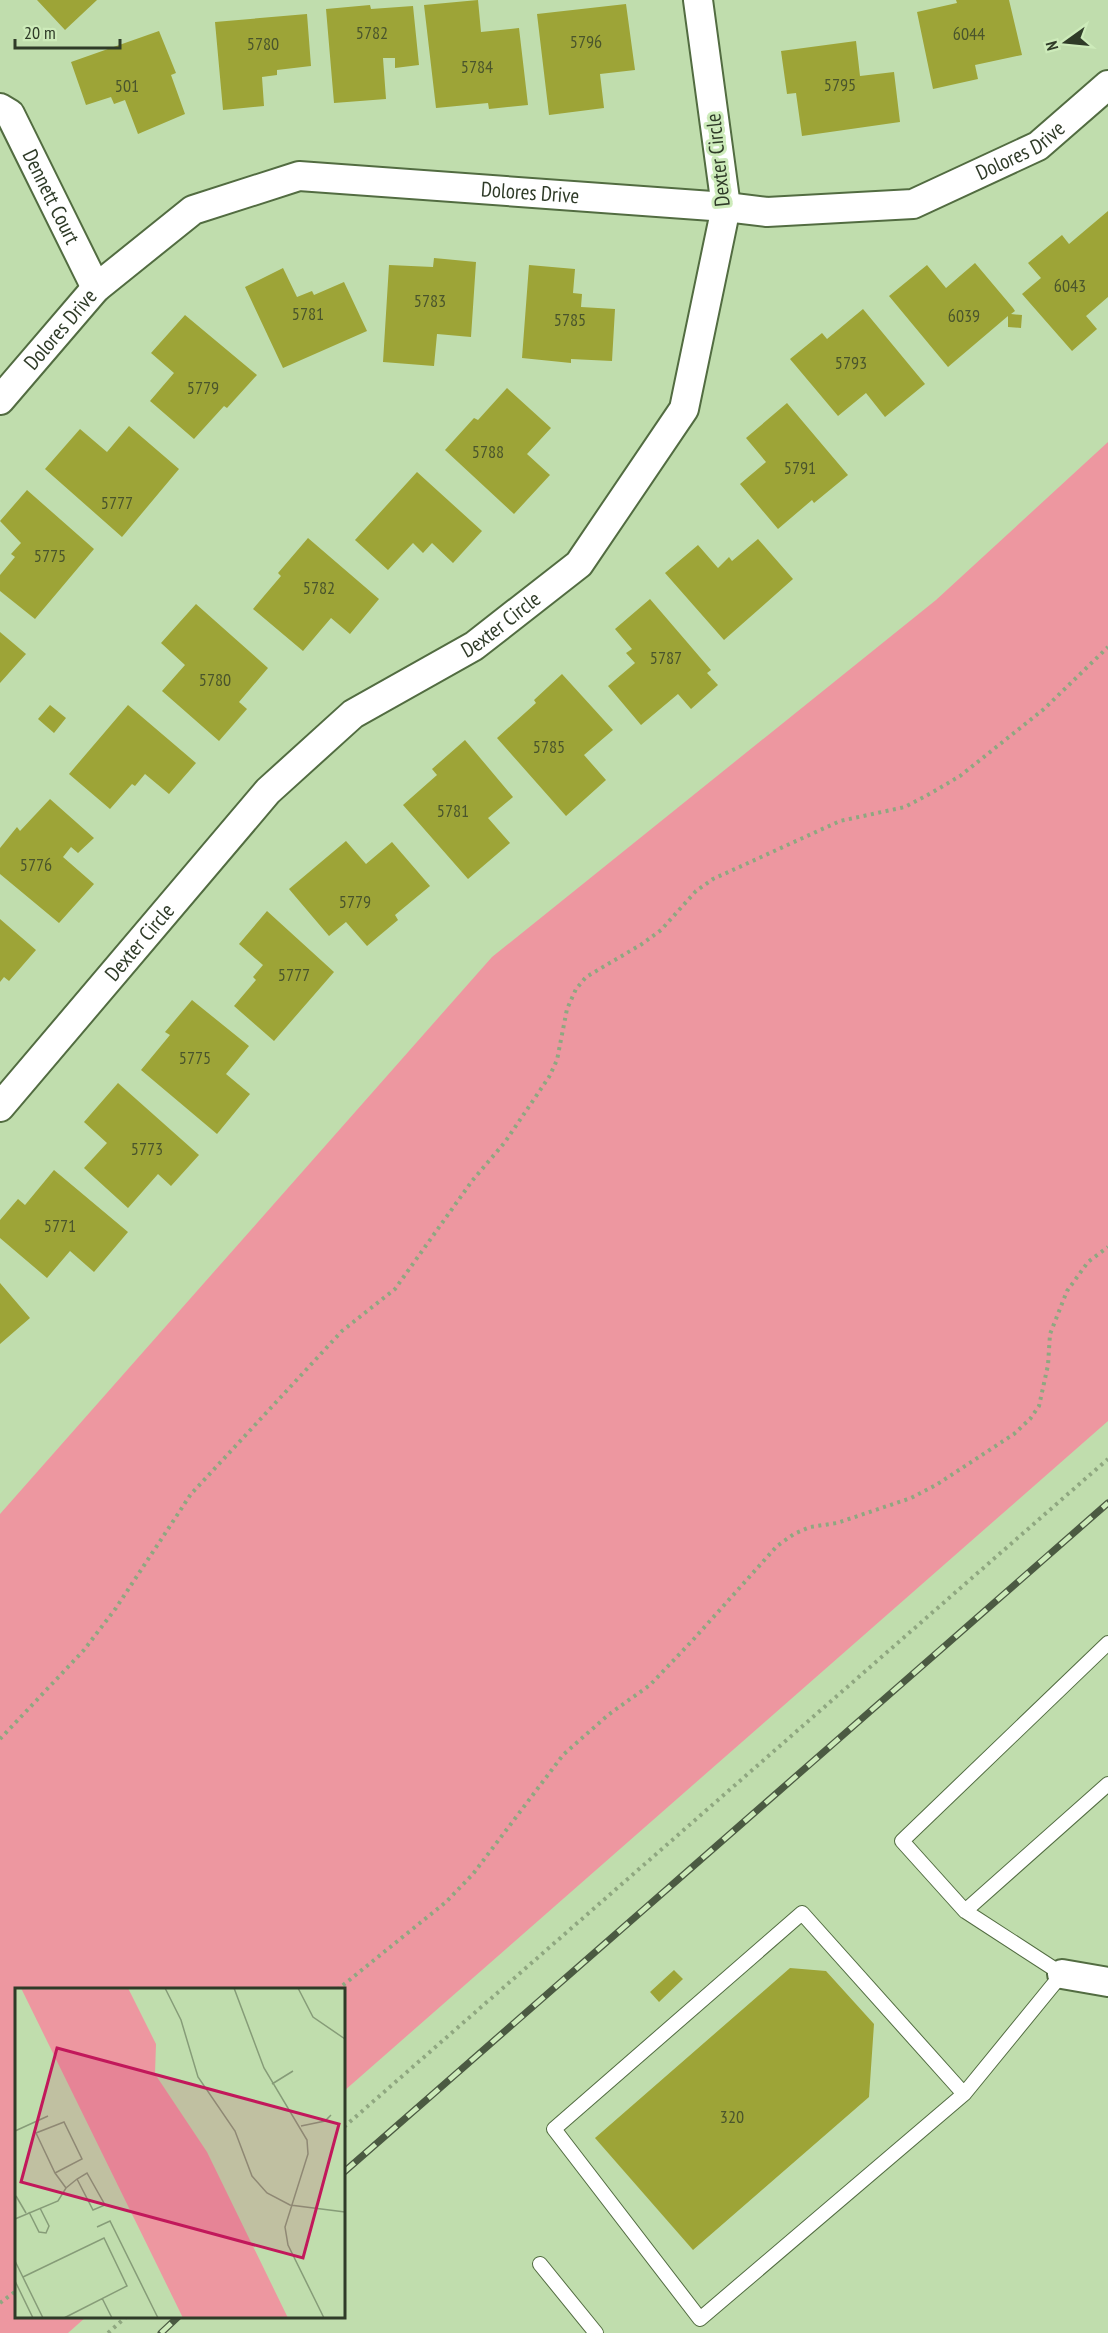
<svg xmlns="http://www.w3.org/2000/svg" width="1108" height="2333" viewBox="0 0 1108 2333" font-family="'PT Sans Narrow',sans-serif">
	<rect width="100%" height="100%" fill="#c0ddad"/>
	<path fill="#ed97a0" d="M1108 442V1421L344 2091V1990H16V2316L86 2317 68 2333H0V1514L492 957 936 600Z"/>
	<path fill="#9da437" d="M37 0H97L65 30Z
		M478 0 481 32 519 28 528 105 489 109 488 103 436 108 424 5Z
		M956 0H1009L1022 55 975 65 978 79 933 89 917 12 957 3Z
		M626 4 635 70 600 74 604 108 549 115 537 14Z
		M370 5 371 9 413 6 419 65 395 68V58H383L386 99 334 103 326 9Z
		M307 14 311 66 277 70V75L262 77 264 106 223 110 215 22Z
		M159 31 176 73 171 75 185 114 138 134 125 100 114 104 111 97 86 105 71 62Z
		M856 41 860 76 894 72 900 122 802 136 796 93 787 94 781 51Z
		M1108 211V297L1086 316 1097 329 1072 351 1022 294 1041 278 1028 263 1062 235 1069 244Z
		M434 258 476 262 471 337 437 334 434 366 383 362 389 265 433 267Z
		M975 263 1013 308 1015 311 1011 314 1022 315 1021 328 1008 327V316L948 367 889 296 927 265 946 288Z
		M529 265 575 269 573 293 582 294 581 307 615 309 612 361 571 359V363L522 358Z
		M283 268 297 297 312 291 314 295 344 282 367 331 283 368 245 287Z
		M863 309 925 384 885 417 866 393 838 416 790 359 822 333 827 339Z
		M185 315 257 375 227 408 224 406 194 439 150 401 174 373 151 353Z
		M507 388 551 428 527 454 550 475 514 514 445 450 474 418 478 420Z
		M787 403 848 475 814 503 812 500 778 529 740 484 766 462 746 438Z
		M129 426 179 469 122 537 45 469 80 429 107 452Z
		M417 472 482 531 453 563 432 543 423 553 413 543 388 570 355 540Z
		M27 490 94 549 35 619 0 591V575L15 557 11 554 21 543 0 521Z
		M308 538 379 599 350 634 331 618 303 651 253 609 281 576 278 573Z
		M758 539 793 579 724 640 665 573 698 545 718 568 729 557 732 561Z
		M650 599 711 670 707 673 718 685 691 709 678 694 641 725 608 686 635 663 626 653 632 649 615 629Z
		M196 604 268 668 239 702 247 709 219 741 162 691 185 665 161 643Z
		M0 632 26 654 0 683Z
		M562 674 613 730 584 755 606 780 566 816 497 738 536 703 534 700Z
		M50 705 66 718 54 733 38 719Z
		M128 705 196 763 169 794 145 774 135 786 132 784 110 809 69 774Z
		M465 740 513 797 488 818 510 843 468 879 403 805 437 775 432 769Z
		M50 799 94 838 78 853 71 847 63 857 94 884 59 923 0 874V848L17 827 20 831Z
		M346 841 366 864 392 842 430 886 395 915 398 920 367 946 346 922 329 936 289 889Z
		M267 911 334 972 274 1041 234 1006 256 980 253 977 263 965 239 944Z
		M0 919 36 950 9 981 4 977 0 982Z
		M192 1000 249 1046 226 1074 250 1094 217 1134 141 1070 170 1035 165 1032Z
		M118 1083 199 1155 171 1186 158 1174 128 1208 84 1168 107 1143 84 1122Z
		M54 1170 128 1232 94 1272 70 1251 47 1278 0 1238V1220L18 1199 25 1205Z
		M0 1283 30 1318 0 1344Z
		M790 1968 826 1971 874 2024 869 2097 693 2250 595 2138Z
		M674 1970 683 1979 659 2002 650 1992Z"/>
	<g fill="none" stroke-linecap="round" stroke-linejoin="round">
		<defs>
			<path id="service" d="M965 1911 1108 1784
				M964 2094 802 1913 554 2129 700 2319 964 2094 1062 1974 965 1911 902 1841 1108 1643
				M540 2264 596 2333"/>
			<g id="minor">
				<path id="s1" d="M0 108 10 114 96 288"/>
				<path id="s2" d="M0 400 96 288 193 210 299 176 726 207 767 212 913 204 1038 146 1108 85"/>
				<path id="s3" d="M0 1107 268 791 353 714 474 646 579 564 684 409 726 207 698 0"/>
				<path d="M1062 1974 1108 1982"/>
			</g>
		</defs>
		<use href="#service" stroke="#526c41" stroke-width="16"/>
		<use href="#minor" stroke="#526c41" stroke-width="32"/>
		<path stroke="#8fa780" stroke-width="4" stroke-dasharray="3 4.5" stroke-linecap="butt" d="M0 1739 84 1650 116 1608 191 1494 342 1331 395 1289 472 1181 505 1142 549 1077 557 1060 567 1009 576 989 586 977 642 944 661 930 696 891 713 879 840 821 905 807 933 792 960 776 1044 709 1108 647
			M337 1990 446 1902 473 1874 563 1755 608 1715 650 1685 692 1641 777 1546 794 1534 810 1527 837 1523 911 1498 936 1485 1014 1434 1030 1419 1039 1406 1048 1365 1050 1334 1067 1291 1088 1262 1108 1247
			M344 2127 1108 1459
			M0 2303 16 2291
			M108 2333 127 2316"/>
		<use href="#service" stroke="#fff" stroke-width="14"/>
		<use href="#minor" stroke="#fff" stroke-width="28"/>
		<defs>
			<path id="rail" d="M344 2172 1108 1503
				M161 2333 179 2316"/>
		</defs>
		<use href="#rail" stroke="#4b5a42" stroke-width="7"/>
		<use href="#rail" stroke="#cdebba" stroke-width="4.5" stroke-dasharray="14" stroke-linecap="butt"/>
	</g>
	<g text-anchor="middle" stroke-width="6" stroke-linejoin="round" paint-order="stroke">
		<g font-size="18" fill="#4a552c">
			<text x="372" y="39">5782</text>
			<text x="969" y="40">6044</text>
			<text x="586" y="48">5796</text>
			<text x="263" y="50">5780</text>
			<text x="477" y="73">5784</text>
			<text x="840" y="91">5795</text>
			<text x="127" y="92">501</text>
			<text x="1070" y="292">6043</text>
			<text x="430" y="307">5783</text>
			<text x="308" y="320">5781</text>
			<text x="964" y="322">6039</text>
			<text x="570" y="326">5785</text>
			<text x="851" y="369">5793</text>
			<text x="203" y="394">5779</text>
			<text x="488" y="458">5788</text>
			<text x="800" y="474">5791</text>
			<text x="117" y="509">5777</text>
			<text x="50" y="562">5775</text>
			<text x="319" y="594">5782</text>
			<text x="666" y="664">5787</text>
			<text x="215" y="686">5780</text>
			<text x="549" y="753">5785</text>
			<text x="453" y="817">5781</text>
			<text x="36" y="871">5776</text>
			<text x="355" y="908">5779</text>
			<text x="294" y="981">5777</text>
			<text x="195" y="1064">5775</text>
			<text x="147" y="1155">5773</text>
			<text x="60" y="1232">5771</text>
			<text x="732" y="2123">320</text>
		</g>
		<g font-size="21" fill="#2f3b28" stroke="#cdebba">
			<text dy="7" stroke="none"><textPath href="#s2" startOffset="1119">Dolores Drive</textPath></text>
			<text transform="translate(718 160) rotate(-96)" y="7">Dexter Circle</text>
			<text dy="7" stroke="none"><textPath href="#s2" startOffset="615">Dolores Drive</textPath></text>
			<text dy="7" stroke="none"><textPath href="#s1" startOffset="104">Dennett Court</textPath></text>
			<text dy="7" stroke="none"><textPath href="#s2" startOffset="93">Dolores Drive</textPath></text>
			<text dy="7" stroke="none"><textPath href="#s3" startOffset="702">Dexter Circle</textPath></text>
			<text dy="7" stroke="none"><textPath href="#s3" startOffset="216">Dexter Circle</textPath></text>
		</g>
	</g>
	<g transform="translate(15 1988)">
		<rect width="330" height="330" fill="#c0ddad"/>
		<path d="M6 0H113L141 56 140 86 192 164 273 330H168Z" fill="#ed97a0"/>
		<path fill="none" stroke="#869c78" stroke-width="1.5" d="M150 0 166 32 183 89 220 143 237 188 252 205 275 217 330 224M219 0 249 80 292 152 293 166 270 239 273 257 309 330M283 0 298 29 330 51M257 96 278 83M286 138 310 133 316 127M0 143 33 128M40 185 67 171 49 134 21 145 40 185 51 200M1 208 11 225M14 224 24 244 31 245 34 238 25 220M0 231 43 213 51 200 62 191 72 185 90 217 78 222 62 191M82 239 95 233 143 330M0 273 28 330M8 289 89 250 112 298 49 330M0 293 18 330M87 310 97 330"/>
		<path fill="#c2185b" fill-opacity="0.15" stroke="#c2185b" stroke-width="3" d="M42 60 324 136 288 270 6 194Z"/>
		<rect width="330" height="330" fill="none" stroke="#2f3b28" stroke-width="3"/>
	</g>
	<g transform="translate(1066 42) rotate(255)" stroke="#cdebba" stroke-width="4.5" paint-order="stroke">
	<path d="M0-4.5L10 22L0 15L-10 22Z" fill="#2f3b28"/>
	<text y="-9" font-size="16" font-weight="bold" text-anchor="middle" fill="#2f3b28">N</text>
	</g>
	<path d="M15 39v9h105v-9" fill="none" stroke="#2f3b28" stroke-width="3"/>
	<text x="24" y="39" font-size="18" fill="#2f3b28" stroke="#cdebba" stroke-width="4.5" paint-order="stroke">20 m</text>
</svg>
